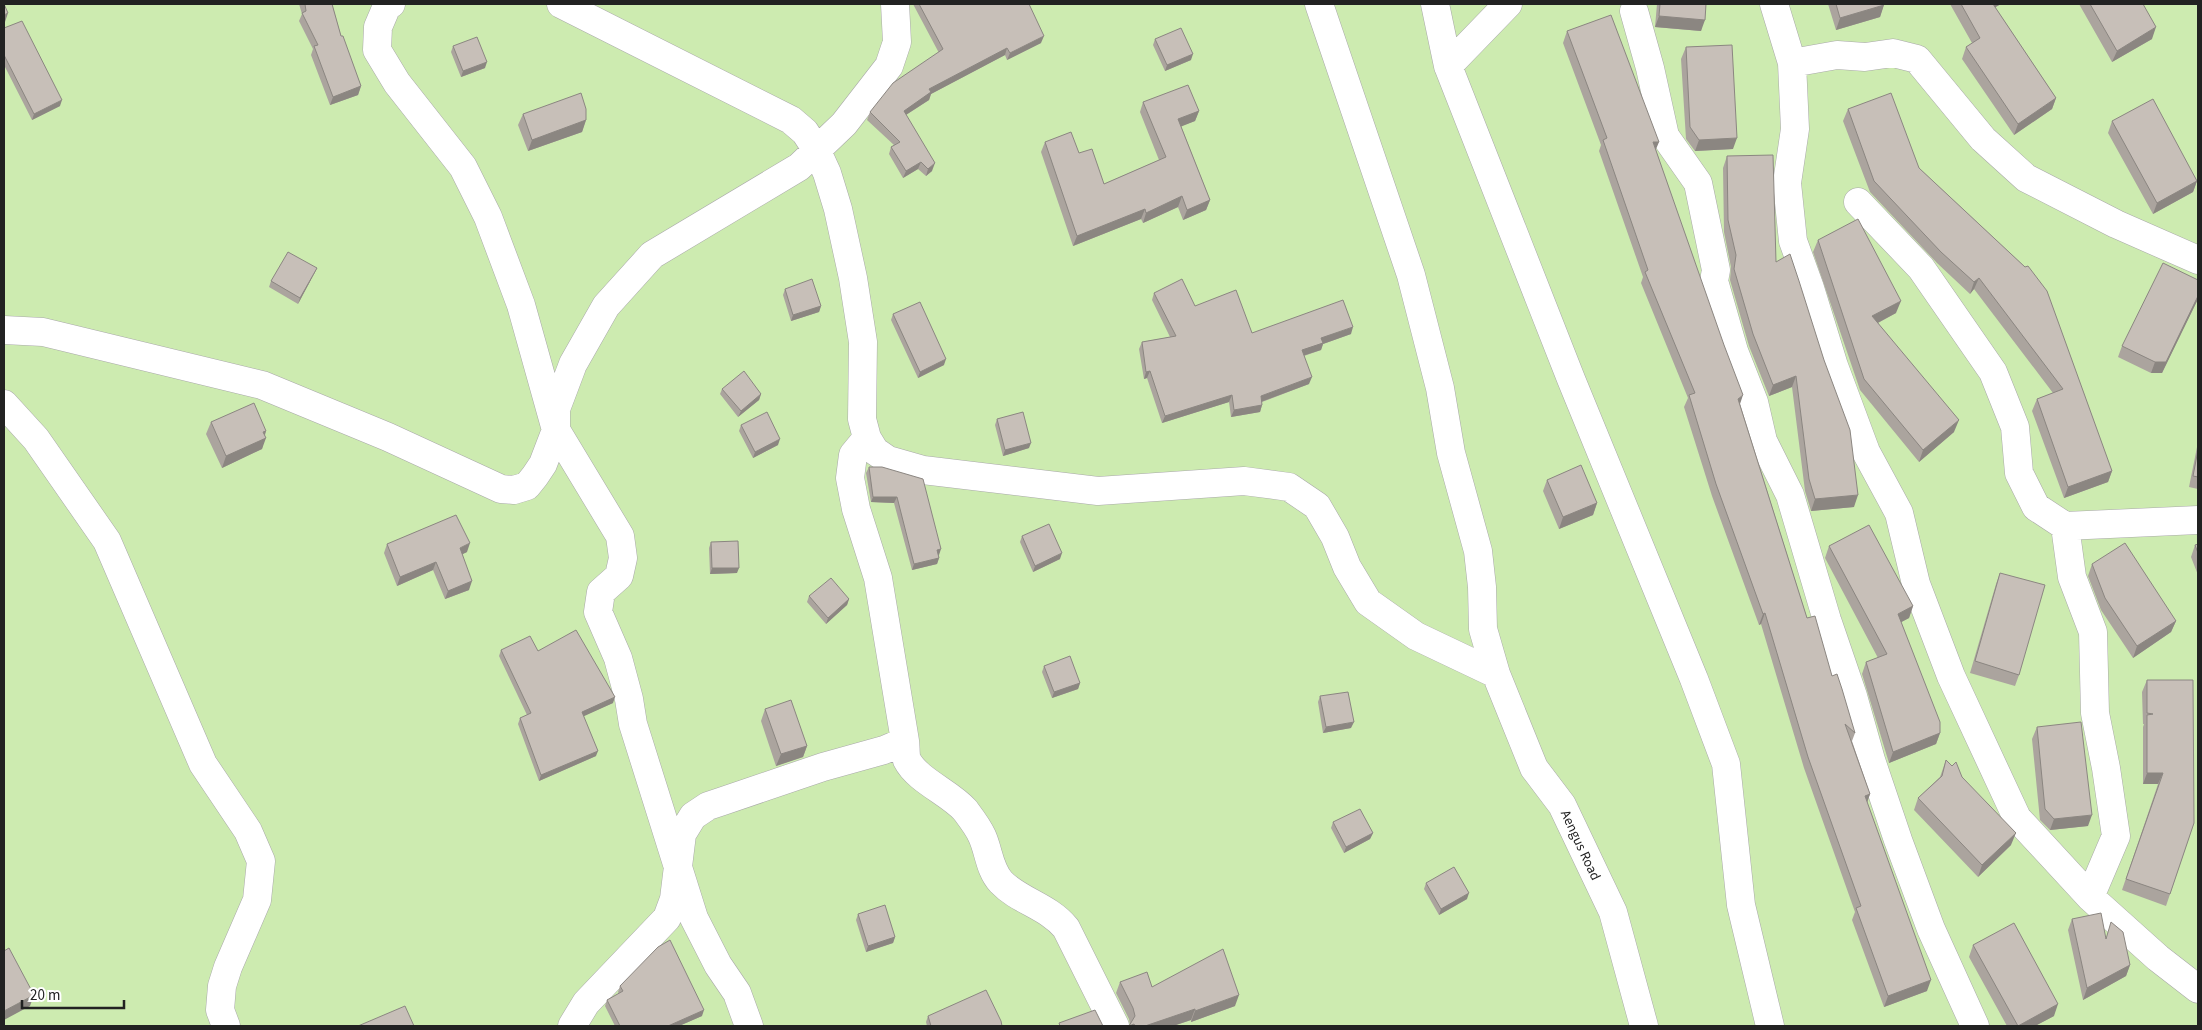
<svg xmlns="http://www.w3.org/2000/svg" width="2202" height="1030" viewBox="0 0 2202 1030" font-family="'Source Sans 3',sans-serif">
	<rect width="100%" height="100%" fill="#f2efe9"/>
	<path fill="#cdebb0" d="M4 4H2198V1026H4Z"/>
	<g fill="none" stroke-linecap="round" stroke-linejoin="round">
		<defs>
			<path id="minor" d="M391 4 387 6 378 27 377 50 397 83 463 167 488 217 521 305 556 430 620 536 623 558 619 576 601 592 598 612 618 658 629 699 633 724 694 918 718 965 737 993 749 1026
				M561 4 791 120 805 132 816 149 827 173 838 209 853 278 863 342 862 419 867 438 875 451 888 460 923 470 1098 491 1244 481 1289 487 1317 506 1335 537 1347 567 1368 602 1416 636 1496 674
				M1319 4 1411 275 1440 388 1451 453 1478 551 1482 587 1483 629 1496 674 1534 768 1562 805 1613 912 1644 1026
				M1435 4 1448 66 1571 379 1694 679 1726 764 1741 905 1770 1026
				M1774 4 1792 63 1795 129 1787 183 1793 241 1810 288 1834 366 1866 452 1899 513 1916 584 1951 676 2017 818 2090 897 2158 958 2198 989
				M1634 11 1650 68 1665 136 1698 183 1716 270 1714 281 1734 351 1754 402 1763 441 1790 495 1827 620 1853 696 1871 760 1898 840 1931 929 1975 1026
				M1792 63 1837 55 1865 57 1893 53 1917 59 1983 139 2026 178 2116 224 2198 260
				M1448 66 1508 4
				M1858 202 1921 268 1993 372 2015 427 2019 473 2036 507 2065 526 2198 520
				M4 330 43 332 262 385 388 437 501 489 514 490 527 486 535 476 543 464 556 430V409L573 364 606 306 652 255 799 167 844 124 889 66 897 42 895 4
				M4 404 36 439 107 541 203 764 248 831 261 861 257 900 228 967 222 986 220 1010 226 1026
				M2065 526 2072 577 2093 632 2095 713 2106 768 2116 836 2090 897
				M905 741C906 746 905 755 907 760 917 780 950 793 965 810 971 818 978 827 982 836 989 851 989 869 1001 882 1019 901 1048 906 1066 928L1115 1026
				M572 1026 586 1003 667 918 674 899 682 834 693 816 708 806 723 801 823 767 884 750 905 741 878 578 856 509 850 478 853 455 867 438"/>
		</defs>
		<use href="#minor" stroke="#a9a9a9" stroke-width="29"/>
		<use href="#minor" stroke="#fff" stroke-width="28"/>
	</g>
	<path fill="#aba49e" d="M299 4H332L341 36 361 86 358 95 330 105 311 55 313 49 299 21 302 14Z
		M913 4H1029L1041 43 1007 60 1005 55 931 94 929 100 906 115 932 171 926 176 918 169 903 178 889 154 891 147 894 145 867 120 870 112 939 53Z
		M1657 4H1706L1701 31 1655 27Z
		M1828 4H1884L1880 17 1836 30Z
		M1950 4H2001L1995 7 2056 98 2052 109 2014 135 1962 59 1966 47 1972 43Z
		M2079 4H2143L2152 39 2112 62Z
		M4 28 60 106 32 120 4 65Z
		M1567 31 1656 150 1740 404 1807 618 1832 676 1855 733 1852 741 1870 794 1867 803 1927 991 1884 1007 1852 920 1855 912 1804 768 1761 624 1759 625 1712 496 1684 407 1688 398 1641 283 1643 277 1599 151 1601 145 1563 43Z
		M1155 39 1191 60 1165 71 1153 45Z
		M453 46 485 68 461 77 451 52Z
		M1686 47 1733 149 1695 151 1686 139 1681 59Z
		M1143 102 1199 111 1195 121 1181 126 1210 200 1206 210 1183 220 1178 207 1143 223 1141 219 1073 246 1041 152 1045 142 1079 153 1104 184 1159 160 1140 112Z
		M1848 109 1919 168 2025 267 2112 471 2108 482 2064 498 2032 411 2037 399 2053 393 1974 289 1970 294 1937 263 1870 192 1843 121Z
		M523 114 586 120 582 132 528 151 518 125Z
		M2112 121 2197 181 2193 192 2153 214 2108 133Z
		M1727 156 1776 262 1854 507 1811 511 1805 491 1792 387 1769 396 1749 346 1730 280 1731 267 1724 232 1723 168Z
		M1818 240 1896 313 1878 323 1954 432 1919 462 1860 390 1813 252Z
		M317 268 314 274 298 304 269 287 271 281Z
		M2198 280V299L2162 373H2151L2118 357 2122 346Z
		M785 289 821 306 819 312 791 321 783 295Z
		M1154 293 1195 306 1252 333 1351 334 1323 344 1321 350 1304 356 1309 384 1262 402V405L1260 412 1231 417 1229 402 1162 423 1147 378 1144 379 1139 349 1142 342 1170 337 1152 300Z
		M893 314 944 365 918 378 891 320Z
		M722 389 761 394 759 400 738 417 720 394Z
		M997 419 1029 448 1003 456 995 425Z
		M211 422 266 431 262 449 222 468 206 434Z
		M741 425 778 445 753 458 739 431Z
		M2198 442V489L2189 487Z
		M869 467H882L939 555H938L939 558 937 564 912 570 894 503 871 502 866 473Z
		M1547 480 1597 503 1593 515 1559 529 1543 491Z
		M1022 536 1060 559 1033 572 1020 542Z
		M711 542 737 573 710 574 709 548Z
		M387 544 467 552 462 554 469 590 445 599 433 570 397 586 384 553Z
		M2198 544V575L2191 557 2195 545Z
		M1829 546 1913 606 1909 618 1901 622 1940 733 1936 744 1889 763 1862 674 1866 662 1878 658 1825 558Z
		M2092 564 2176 621 2171 632 2133 658 2101 610 2088 576Z
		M2000 573 2019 675 2015 686 1970 673 1996 584Z
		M809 596 849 599 847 605 826 624 807 602Z
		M501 650 538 651 613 703 583 716 596 756 539 781 518 724 520 718 527 715 499 656Z
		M1044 666 1080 683 1078 689 1052 698 1042 672Z
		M2147 680 2194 823 2166 906 2122 890 2158 784H2143V727L2144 724H2143L2142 692Z
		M1320 696 1351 728 1323 733 1318 702Z
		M765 709 807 746 803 757 776 766 761 721Z
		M2037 727 2088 826 2050 830 2040 820 2032 739Z
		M1946 760 1962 777 2011 845 1978 877 1914 810 1918 798 1940 777Z
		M1333 822 1373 833 1370 839 1344 853 1331 828Z
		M1426 883 1467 899 1439 915 1424 889Z
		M858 914 895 937 893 943 866 952 856 920Z
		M2072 919 2106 938 2130 965 2126 976 2083 1000 2068 930Z
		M1973 945 2054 1016 2035 1026H2007L1969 957Z
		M1120 982 1152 987 1235 1006 1191 1022V1020L1173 1026H1129L1130 1025 1129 1019 1116 993Z
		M620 986 702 1016 679 1026H615L605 1006 607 1000 619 994 618 992Z
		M928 1016 1002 1026H927L926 1022Z"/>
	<path fill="#8b8681" d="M1989 4H2001L1987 12Z
		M1884 5 1880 17 1836 30 1840 18Z
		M8 13 5 22 4 23V15Z
		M1659 16 1705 20 1701 31 1655 27Z
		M2156 27 2152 39 2112 62 2117 51Z
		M1044 36 1041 43 1007 60 1010 53Z
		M1007 48 1005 55 931 94 929 100 901 118 904 111 929 89Z
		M1193 54 1191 60 1165 71 1167 65Z
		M487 62 485 68 461 77 463 71Z
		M361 86 358 95 330 105 333 97Z
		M2056 98 2052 109 2014 135 2018 124Z
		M62 100 60 106 32 120 34 114Z
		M1199 111 1195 121 1175 129 1178 119Z
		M586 120 582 132 528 151 532 140Z
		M1737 138 1733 149 1695 151 1699 140Z
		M1653 142H1659L1654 154Z
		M921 162 918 169 903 178 906 171Z
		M935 163 932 171 926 176 928 169Z
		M2197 181 2193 192 2153 214 2157 203Z
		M1182 196 1178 207 1143 223 1146 213Z
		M1210 200 1206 210 1183 220 1187 210Z
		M1145 209 1141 219 1073 246 1077 236Z
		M317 268 314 274 298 304 300 298Z
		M1979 278 1974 289 1970 294 1974 282Z
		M2198 296V299L2162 373H2151L2155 362Z
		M1901 301 1896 313 1868 328 1872 316Z
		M821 306 819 312 791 321 793 315Z
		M1353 327 1351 334 1323 344 1321 350 1299 357 1302 350 1321 338Z
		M946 359 944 365 918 378 920 372Z
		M1150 371 1147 378 1144 379 1146 372Z
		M1796 376 1792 387 1769 396 1773 385Z
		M1312 377 1309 384 1258 403 1261 396Z
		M761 394 759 400 738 417 741 411Z
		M1232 395 1229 402 1162 423 1165 416Z
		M1743 395 1739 407 1738 399Z
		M1262 405 1260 412 1231 417 1234 410Z
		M1959 420 1954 432 1919 462 1923 450Z
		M266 431 263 439 266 438 262 449 222 468 226 456Z
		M780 439 778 445 753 458 755 452Z
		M1031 443 1029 448 1003 456 1005 450Z
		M2112 471 2108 482 2064 498 2068 487Z
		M1858 495 1854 507 1811 511 1815 499Z
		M873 497H897L894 503 871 502Z
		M1597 503 1593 515 1559 529 1563 517Z
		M470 543 467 552 457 557 460 548Z
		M941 549 939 555 935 556 937 550Z
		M1062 553 1060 559 1033 572 1035 566Z
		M939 558 937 564 912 570 914 564Z
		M436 562 433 570 397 586 400 577Z
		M712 568H739L737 573 710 574Z
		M472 581 469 590 445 599 448 591Z
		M849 599 847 605 826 624 828 618Z
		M1913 606 1909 618 1894 626 1898 614Z
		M1765 613 1761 624 1759 625 1763 614Z
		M2176 621 2171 632 2133 658 2137 646Z
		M1080 683 1078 689 1052 698 1054 692Z
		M615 697 613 703 580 718 582 712Z
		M1354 722 1351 728 1323 733 1326 727Z
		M1940 733 1936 744 1889 763 1893 752Z
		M807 746 803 757 776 766 781 754Z
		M598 751 596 756 539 781 541 775Z
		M2147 773H2163L2158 784H2143Z
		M1870 794 1866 805 1865 796Z
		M2092 815 2088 826 2050 830 2054 819Z
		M1373 833 1370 839 1344 853 1346 847Z
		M2016 833 2011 845 1978 877 1982 865Z
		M1469 893 1467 899 1439 915 1441 909Z
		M895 937 893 943 866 952 868 946Z
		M2130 965 2126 976 2083 1000 2087 988Z
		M1931 980 1927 991 1884 1007 1888 996Z
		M34 995 30 1006 4 1020V1011Z
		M1239 995 1235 1006 1191 1022 1195 1011Z
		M2058 1004 2054 1016 2035 1026H2018Z
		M1195 1009 1191 1020 1173 1026H1145Z
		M704 1010 702 1016 679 1026H668Z"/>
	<path fill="#c7bfb8" stroke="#8b8681" d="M4 4 8 13 4 15Z
		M305 4H332L341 36H343L361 86 333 97 314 46 318 45 302 13 306 11Z
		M919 4H1029L1044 36 1010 53 1007 48 929 89 931 92 904 111 935 163 928 169 921 162 906 171 891 147 900 142 870 112 893 83 943 49Z
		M1660 4H1706L1705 20 1659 16Z
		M1836 4H1884V5L1840 18Z
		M1961 4H1993L2056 98 2018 124 1966 47 1980 38Z
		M2090 4H2143L2156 27 2117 51Z
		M1611 15 1659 142H1653L1724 345 1743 395 1738 399 1807 618 1815 616 1832 676 1837 674 1842 689 1855 733 1845 724 1870 794 1865 796 1931 980 1888 996 1856 908 1861 906 1808 757 1765 613 1763 614 1716 484 1689 395 1695 393 1645 272 1648 270 1603 140 1607 138 1567 31Z
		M22 21 62 100 34 114 4 55V28Z
		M1181 28 1193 54 1167 65 1155 39Z
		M477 37 487 62 463 71 453 46Z
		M1732 45 1737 138 1699 140 1690 127 1686 47Z
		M1188 85 1199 111 1178 119 1210 200 1187 210 1182 196 1146 213 1145 209 1077 236 1045 142 1071 132 1079 153 1092 149 1104 184 1166 157 1143 102Z
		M581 93 586 109V120L532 140 523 114Z
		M1891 93 1919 168 2025 267 2028 266 2047 291 2112 471 2068 487 2037 399 2063 389 1979 278 1974 282 1941 252 1874 181 1848 109Z
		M2153 99 2197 181 2157 203 2112 121Z
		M1773 155 1776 262 1790 254 1799 281 1824 360 1850 430 1858 495 1815 499 1809 479 1796 376 1773 385 1753 334 1734 269 1736 255 1728 220 1727 156Z
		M1858 219 1901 301 1872 316 1959 420 1923 450 1864 379 1818 240Z
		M288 252 317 268 300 298 271 281Z
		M2163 263 2198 280V296L2166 362H2155L2122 346Z
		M812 279 821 306 793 315 785 289Z
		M1182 279 1195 306 1236 290 1252 333 1343 300 1353 327 1321 338 1323 343 1302 350 1312 377 1261 396 1262 405 1234 410 1232 395 1165 416 1150 371 1146 372 1142 342 1176 336 1154 293Z
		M920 302 946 359 920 372 893 314Z
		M744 371 761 394 741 411 722 389Z
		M254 403 266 431 263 432 266 438 226 456 211 422Z
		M767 412 780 439 755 452 741 425Z
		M1023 412 1031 443 1005 450 997 419Z
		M2198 450V477L2193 476Z
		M1581 465 1597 503 1563 517 1547 480Z
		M869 467H882L923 479 941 549 937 550 939 558 914 564 897 497H873Z
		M456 515 470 543 460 548 472 581 448 591 436 562 400 577 387 544Z
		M1049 524 1062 553 1035 566 1022 536Z
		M1869 525 1913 606 1898 614 1940 722V733L1893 752 1866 662 1887 654 1829 546Z
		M738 541 739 568H712L711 542Z
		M2125 543 2176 621 2137 646 2105 598 2092 564Z
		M2198 544V553L2195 545Z
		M2000 573 2045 585 2019 675 1975 661Z
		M831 578 849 599 828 618 809 596Z
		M576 630 615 697 582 712 598 751 541 775 520 718 531 713 501 650 530 636 538 651Z
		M1070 656 1080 683 1054 692 1044 666Z
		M2147 680H2193L2194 823 2170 894 2126 879 2163 773H2147V715L2153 714 2147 713Z
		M1348 692 1354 722 1326 727 1320 696Z
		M791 700 807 746 781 754 765 709Z
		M2081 722 2092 815 2054 819 2045 809 2037 727Z
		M1946 760 1952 766 1956 762 1962 777 2016 833 1982 865 1918 798 1942 776Z
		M1360 809 1373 833 1346 847 1333 822Z
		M1454 867 1469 893 1441 909 1426 883Z
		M885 905 895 937 868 946 858 914Z
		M2101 913 2106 939 2111 922 2123 932 2130 965 2087 988 2072 919Z
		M2014 923 2058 1004 2018 1026 1973 945Z
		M670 940 704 1010 668 1026H620L607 1000 623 991 620 986 658 947Z
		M9 948 34 995 4 1011V951Z
		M1223 949 1239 995 1195 1011V1009L1145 1026H1135L1134 1024 1129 1026 1135 1016 1133 1008 1120 982 1147 972 1152 987Z
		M986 990 1001 1021 1002 1026H931L928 1016Z
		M405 1006 414 1026H358Z
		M1095 1010 1103 1026H1060L1059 1023Z"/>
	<g text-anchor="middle" stroke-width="4.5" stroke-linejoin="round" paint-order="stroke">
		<g font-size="14" fill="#222" stroke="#fff">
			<text transform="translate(1581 845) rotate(65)" y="5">Aengus Road</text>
		</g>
	</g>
	<rect width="2202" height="1030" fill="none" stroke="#222222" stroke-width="10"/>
	<path d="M22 1000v8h102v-8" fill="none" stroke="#222222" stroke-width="2.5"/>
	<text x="30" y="1000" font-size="15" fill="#222222" stroke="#ffffff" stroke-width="4" paint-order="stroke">20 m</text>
</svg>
